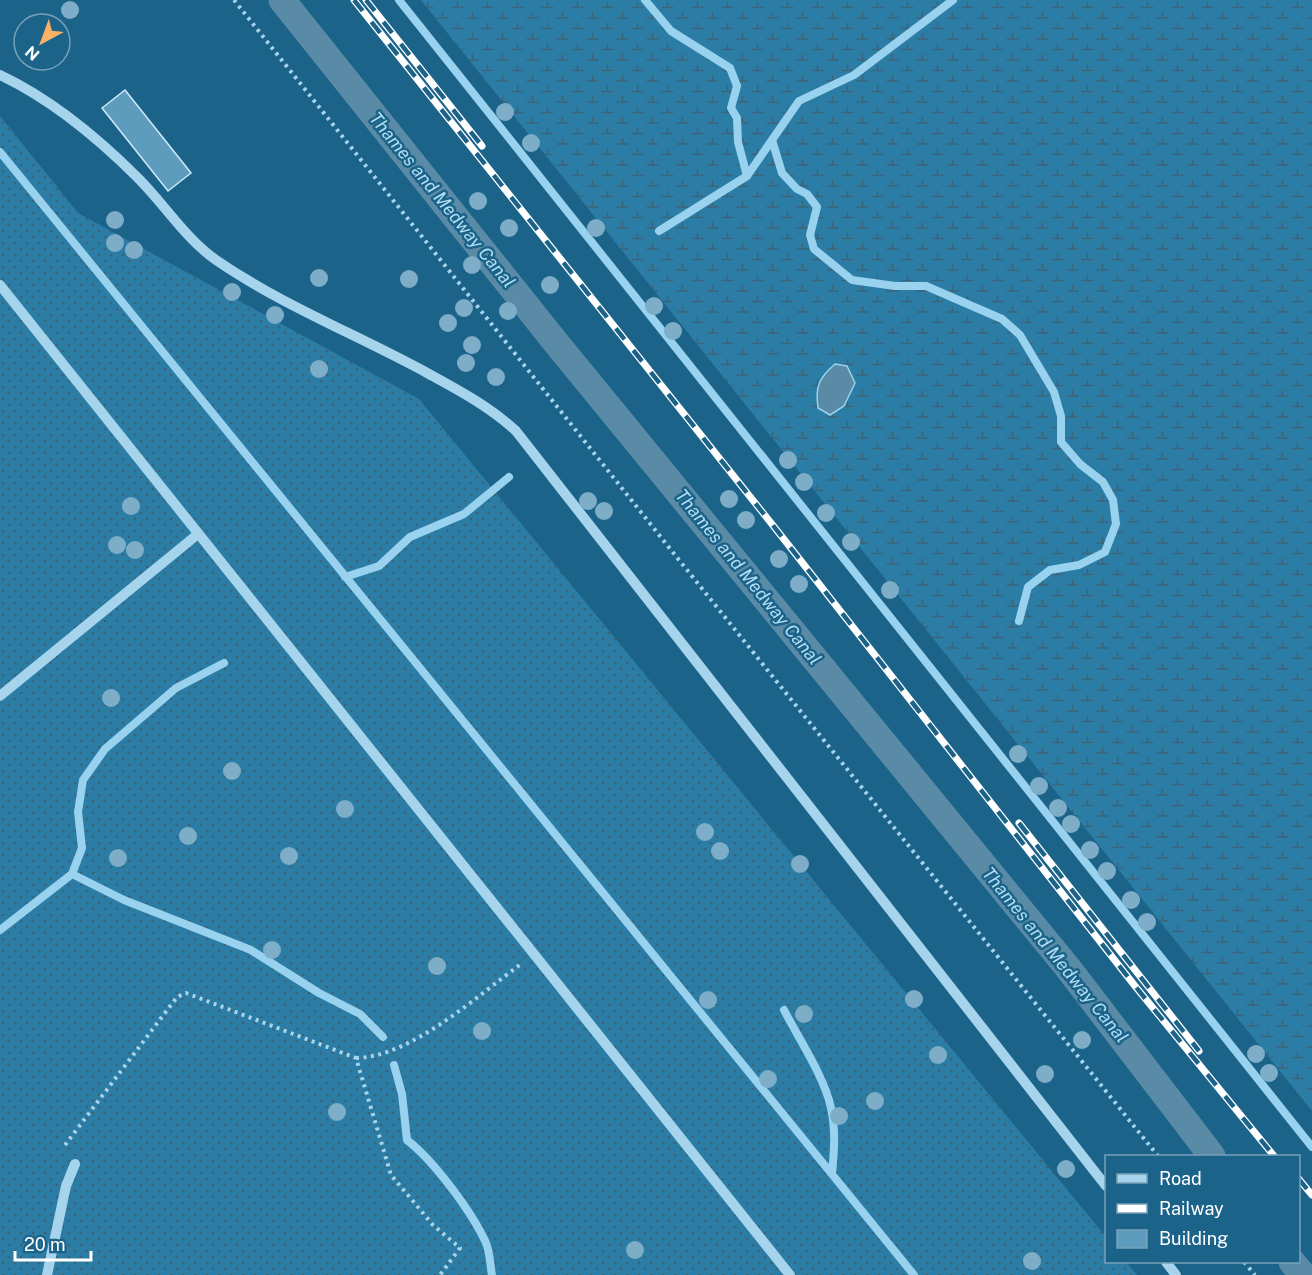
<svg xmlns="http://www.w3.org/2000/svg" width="1312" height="1275" viewBox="0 0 1312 1275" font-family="'Public Sans',sans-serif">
	<defs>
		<pattern id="grass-dots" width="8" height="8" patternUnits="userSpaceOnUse" patternTransform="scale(1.5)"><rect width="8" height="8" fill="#2c7da6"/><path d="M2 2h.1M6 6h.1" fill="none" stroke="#3c6479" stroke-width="1.8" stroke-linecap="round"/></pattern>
		<pattern id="wetland-marsh" width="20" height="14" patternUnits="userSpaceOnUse" patternTransform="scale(1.5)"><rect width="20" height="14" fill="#2c7da6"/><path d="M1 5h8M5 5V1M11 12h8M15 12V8" fill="none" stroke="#3c6479"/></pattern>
	</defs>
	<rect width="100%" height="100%" fill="#1c638a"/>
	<path fill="url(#grass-dots)" d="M0 116 78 213 419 399 1106 1237V1262H1126L1137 1275H0Z"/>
	<path fill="url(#wetland-marsh)" d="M421 0H1312V1111Z"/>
	<path fill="#598ba6" stroke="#99d2ee" stroke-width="1.5" d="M835 364 847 366 855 383 844 406 830 415 818 408C815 386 819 378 835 364Z"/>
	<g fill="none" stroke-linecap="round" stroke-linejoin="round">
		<path stroke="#99d2ee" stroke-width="8" d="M399 0 1312 1147
			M645 0 671 31 730 68 737 86 731 108 737 118 738 142 747 176
			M772 140 782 173 797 189 807 194 817 207 810 235 814 249 852 280 895 286H926L1002 319 1020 335 1054 392 1061 416V442L1080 464 1103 482 1113 500 1116 524 1105 552 1079 565 1050 570 1028 587 1019 621
			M0 152 914 1275
			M659 231 747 176 799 101 854 75 953 0
			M345 577 379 566 410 537 464 514 509 477
			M224 663 176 688 105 749 83 780 78 812 82 848 72 874 124 900 251 950 319 993 360 1014 383 1037
			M0 930 72 874
			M784 1010C799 1039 825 1078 831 1108 836 1130 834 1152 832 1174
			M394 1065 402 1094 407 1140C434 1161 472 1212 486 1243 490 1252 490 1265 492 1275"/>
		<path stroke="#598ba6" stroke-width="27" d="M282 0 557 344 1068 968 1212 1156
			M1292 1262 1303 1275"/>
	</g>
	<path fill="#5e9cbd" stroke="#cceaf9" stroke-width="1.5" d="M125 90 191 173 168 191 102 108Z"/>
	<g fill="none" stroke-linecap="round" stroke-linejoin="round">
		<path stroke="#a6d4ec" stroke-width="4" stroke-dasharray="3 4.5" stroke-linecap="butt" d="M234 0 675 555 1158 1156
			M356 1058C411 1057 477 996 521 964
			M65 1145 177 997 186 993 356 1058 391 1175 433 1225 460 1248 440 1275
			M1244 1262 1255 1275"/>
		<path stroke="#a6d4ec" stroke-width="10" d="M0 75C51 99 98 138 138 178 165 205 185 238 216 260 283 306 358 335 429 374 460 391 490 407 516 431L1106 1186
			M0 285 790 1275
			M0 696 198 534
			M1166 1262 1176 1275
			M47 1275 66 1186 75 1164"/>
		<defs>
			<path id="rail" d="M354 0 779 533 1135 986 1274 1156
				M366 0 482 146
				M1019 823 1199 1051
				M1298 1178 1312 1195"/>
		</defs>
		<use href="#rail" stroke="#fff" stroke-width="7"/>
		<use href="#rail" stroke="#1c638a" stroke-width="4.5" stroke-dasharray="14" stroke-linecap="butt"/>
	</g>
	<g fill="#7dadc7">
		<circle cx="70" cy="10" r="9"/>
		<circle cx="505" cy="112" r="9"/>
		<circle cx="531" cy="143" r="9"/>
		<circle cx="478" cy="201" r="9"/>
		<circle cx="115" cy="220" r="9"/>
		<circle cx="509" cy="228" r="9"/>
		<circle cx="596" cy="228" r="9"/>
		<circle cx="115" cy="243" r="9"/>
		<circle cx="134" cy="250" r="9"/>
		<circle cx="472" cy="265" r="9"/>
		<circle cx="319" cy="278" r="9"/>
		<circle cx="409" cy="279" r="9"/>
		<circle cx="550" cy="285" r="9"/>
		<circle cx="232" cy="292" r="9"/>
		<circle cx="654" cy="306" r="9"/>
		<circle cx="464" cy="308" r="9"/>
		<circle cx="508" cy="311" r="9"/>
		<circle cx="275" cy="315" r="9"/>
		<circle cx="448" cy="323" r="9"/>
		<circle cx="673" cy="331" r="9"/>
		<circle cx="472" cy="345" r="9"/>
		<circle cx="466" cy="363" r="9"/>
		<circle cx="319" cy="369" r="9"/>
		<circle cx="496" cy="377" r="9"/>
		<circle cx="788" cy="460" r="9"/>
		<circle cx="804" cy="482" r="9"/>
		<circle cx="729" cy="499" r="9"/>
		<circle cx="588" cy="501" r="9"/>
		<circle cx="131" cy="506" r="9"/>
		<circle cx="604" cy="511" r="9"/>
		<circle cx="826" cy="513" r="9"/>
		<circle cx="746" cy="520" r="9"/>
		<circle cx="851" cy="542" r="9"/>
		<circle cx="117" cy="545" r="9"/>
		<circle cx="135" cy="550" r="9"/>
		<circle cx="779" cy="559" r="9"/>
		<circle cx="799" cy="584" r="9"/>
		<circle cx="890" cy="590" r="9"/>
		<circle cx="111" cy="698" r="9"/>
		<circle cx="1018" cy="754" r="9"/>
		<circle cx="232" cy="771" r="9"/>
		<circle cx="1039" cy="786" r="9"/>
		<circle cx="1058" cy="808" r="9"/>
		<circle cx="345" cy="809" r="9"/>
		<circle cx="1071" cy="824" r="9"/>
		<circle cx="705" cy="832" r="9"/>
		<circle cx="188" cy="836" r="9"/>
		<circle cx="1090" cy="850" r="9"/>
		<circle cx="720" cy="851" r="9"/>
		<circle cx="289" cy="856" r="9"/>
		<circle cx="118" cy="858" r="9"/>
		<circle cx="800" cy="864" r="9"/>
		<circle cx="1107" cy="871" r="9"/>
		<circle cx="1131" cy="900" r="9"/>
		<circle cx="1147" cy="922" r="9"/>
		<circle cx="272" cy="950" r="9"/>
		<circle cx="437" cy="966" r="9"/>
		<circle cx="914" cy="999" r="9"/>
		<circle cx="708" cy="1000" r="9"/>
		<circle cx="804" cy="1014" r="9"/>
		<circle cx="482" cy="1031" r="9"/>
		<circle cx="1082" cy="1040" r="9"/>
		<circle cx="1256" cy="1054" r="9"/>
		<circle cx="938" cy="1055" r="9"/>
		<circle cx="1269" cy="1073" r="9"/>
		<circle cx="1045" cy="1074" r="9"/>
		<circle cx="768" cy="1079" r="9"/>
		<circle cx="875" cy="1101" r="9"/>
		<circle cx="337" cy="1112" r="9"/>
		<circle cx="839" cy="1116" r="9"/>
		<circle cx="1066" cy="1169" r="9"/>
		<circle cx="635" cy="1250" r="9"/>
		<circle cx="1032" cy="1261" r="9"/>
	</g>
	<g text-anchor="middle" stroke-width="5" stroke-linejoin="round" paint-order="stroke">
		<g font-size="18" font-style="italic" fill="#b2def4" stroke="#1c638a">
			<text transform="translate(442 200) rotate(51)" y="6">Thames and Medway Canal</text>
			<text transform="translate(748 577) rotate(51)" y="6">Thames and Medway Canal</text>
			<text transform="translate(1055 955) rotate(51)" y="6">Thames and Medway Canal</text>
		</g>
	</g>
	<rect x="1105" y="1155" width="195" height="108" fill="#1c638a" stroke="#77a1b9" stroke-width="1.5"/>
	<rect x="1117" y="1174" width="30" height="9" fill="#a6d4ec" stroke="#77a1b9" stroke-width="1.5"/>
	<text x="1159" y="1185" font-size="18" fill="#ffffff">Road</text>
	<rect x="1117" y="1204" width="30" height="9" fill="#ffffff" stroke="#77a1b9" stroke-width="1.5"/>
	<text x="1159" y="1215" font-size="18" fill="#ffffff">Railway</text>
	<rect x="1117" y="1230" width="30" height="18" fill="#5e9cbd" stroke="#77a1b9" stroke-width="1.5"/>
	<text x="1159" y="1245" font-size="18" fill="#ffffff">Building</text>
	<g transform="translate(42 42) rotate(221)"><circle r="28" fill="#1c638a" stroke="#77a1b9" stroke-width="1.5"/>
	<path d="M0-4.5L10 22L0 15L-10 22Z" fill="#fdb164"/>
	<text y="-9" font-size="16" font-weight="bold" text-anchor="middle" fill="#ffffff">N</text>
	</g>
	<path d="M15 1251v9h76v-9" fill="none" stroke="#ffffff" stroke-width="3"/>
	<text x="24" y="1251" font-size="18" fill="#ffffff" stroke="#1c638a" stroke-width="4.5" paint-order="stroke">20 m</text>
</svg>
